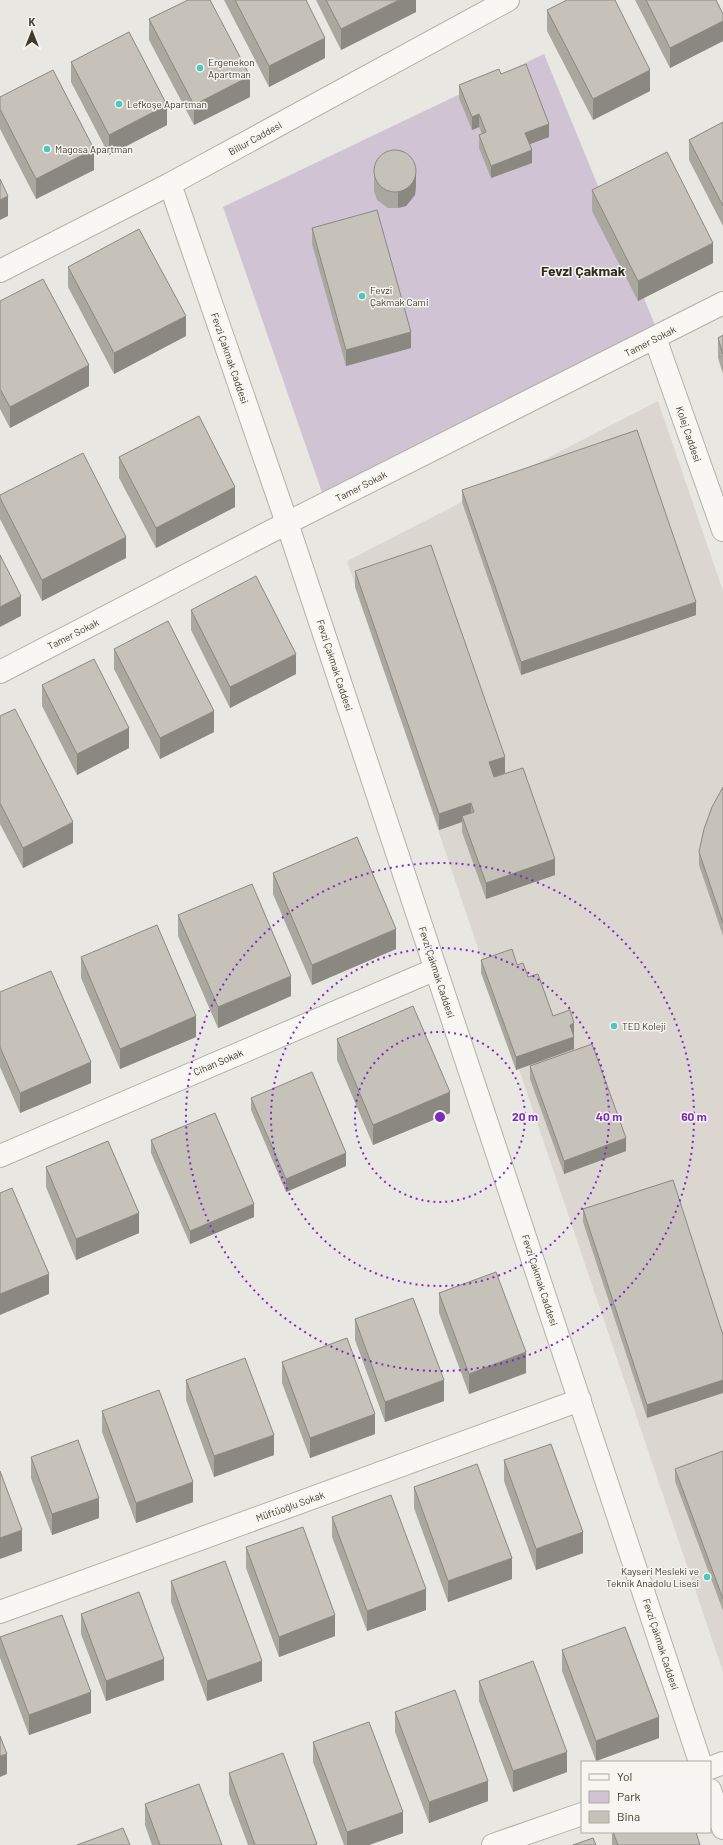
<svg xmlns="http://www.w3.org/2000/svg" width="723" height="1845" viewBox="0 0 723 1845" font-family="Barlow,sans-serif">
	<rect width="100%" height="100%" fill="#e9e7e2"/>
	<path fill="#dbd7d0" d="M658 401 723 591V1672L347 561Z"/>
	<path fill="#d0c3d3" d="M544 54 659 335 325 501 223 207Z"/>
	<g fill="none" stroke-linecap="round" stroke-linejoin="round">
		<defs>
			<path id="minor" d="M170 184 287 523 700 1762
				M0 271 170 184 508 0
				M655 338 723 530
				M0 672 287 523 723 303
				M0 1156 436 969
				M0 1612 580 1400
				M710 1768 723 1763
				M710 1790 723 1828
				M493 1845 582 1814"/>
		</defs>
		<use href="#minor" stroke="#b3b0a7" stroke-width="24"/>
		<use href="#minor" stroke="#f8f7f4" stroke-width="22"/>
	</g>
	<path fill="#aaa79f" d="M224 0H306L325 58 269 87Z
		M316 0H416V12L341 50Z
		M635 0H716L723 14V41L670 68Z
		M547 10 650 91 593 120 547 31Z
		M149 19 250 97 194 125 149 40Z
		M71 62 167 125 109 155 71 82Z
		M501 74 549 137 530 144 532 163 491 178 479 148V135L482 134 479 127 472 130 459 98V85Z
		M0 97 94 170 36 199 0 129Z
		M723 122V226L689 160V140Z
		M374 175 416 186 415 195 406 206 398 208H388L377 200 374 191Z
		M592 190 713 263 638 301 592 211Z
		M312 228 411 348 346 366 312 244Z
		M68 267 186 336 114 374 68 287Z
		M0 301 89 386 10 428 0 409Z
		M723 335V374L718 358V338Z
		M119 457 235 507 156 548 119 478Z
		M462 490 696 615 521 675 462 502Z
		M0 495 126 558 42 601 0 519Z
		M355 571 505 773 494 777 555 875 486 899 462 832V822L439 830 355 587Z
		M191 610 296 674 230 708 191 630Z
		M114 649 214 732 160 759 114 669Z
		M42 685 129 748 77 775 42 706Z
		M0 716 73 843 23 868 0 824Z
		M723 787V936L699 865V852Z
		M273 873 396 949 312 985 273 894Z
		M178 915 291 996 218 1028 178 936Z
		M81 957 196 1037 120 1069 81 978Z
		M481 960 517 965 528 977 553 1016 574 1036V1049L516 1070 481 973Z
		M0 992 91 1083 20 1113 0 1067Z
		M337 1039 450 1113 373 1145 337 1060Z
		M530 1066 626 1151 564 1174 530 1079Z
		M251 1098 346 1166 286 1192 251 1110Z
		M151 1140 254 1217 190 1244 151 1153Z
		M46 1167 139 1233 76 1260 46 1187Z
		M673 1180 647 1418 583 1222V1209Z
		M439 1293 526 1373 469 1394 439 1313Z
		M355 1319 444 1401 385 1422 355 1340Z
		M282 1362 375 1434 310 1458 282 1383Z
		M186 1380 274 1455 214 1477 186 1400Z
		M102 1411 193 1502 136 1523 102 1432Z
		M723 1451V1611L675 1481V1469Z
		M31 1457 99 1518 52 1535 31 1478Z
		M504 1460 583 1553 536 1570 504 1481Z
		M414 1487 512 1579 448 1602 414 1508Z
		M332 1517 426 1610 367 1631 332 1537Z
		M246 1547 335 1636 279 1657 246 1568Z
		M171 1581 262 1681 207 1701 171 1602Z
		M81 1614 164 1680 106 1701 81 1634Z
		M0 1637 91 1713 29 1735 0 1658Z
		M562 1650 659 1738 596 1761 562 1671Z
		M479 1681 567 1772 513 1792 479 1701Z
		M395 1712 488 1801 429 1823 395 1732Z
		M313 1742 403 1833 369 1845H344L313 1762Z
		M229 1773 317 1845H248L229 1794Z
		M145 1804 222 1845H152L145 1825Z
		M612 1832H696L700 1845H612Z"/>
	<path fill="#8b8882" d="M399 0H416V12L341 50V29Z
		M723 21V41L670 68V48Z
		M325 38V58L269 87V66Z
		M650 70V91L593 120V99Z
		M250 76V97L194 125V105Z
		M167 105V125L109 155V135Z
		M479 114V127L472 130V117Z
		M549 124V137L525 146V133Z
		M94 149V170L36 199V179Z
		M532 150V163L491 178V166Z
		M416 170V186L415 195 406 206 398 208V192Z
		M8 196V216L0 220V200Z
		M713 243V263L638 301V281Z
		M186 316V336L114 374V353Z
		M411 332V348L346 366V350Z
		M89 365V386L10 428V407Z
		M235 487V507L156 548V528Z
		M126 537V558L42 601V580Z
		M21 596V616L0 627V607Z
		M696 602V615L521 675V662Z
		M296 654V674L230 708V687Z
		M214 711V732L160 759V738Z
		M129 728V748L77 775V754Z
		M505 757V773L489 779V762Z
		M471 803V819L462 816V822L439 830V814Z
		M73 822V843L23 868V848Z
		M555 859V875L486 899V883Z
		M396 929V949L312 985V965Z
		M291 976V996L218 1028V1007Z
		M196 1016V1037L120 1069V1049Z
		M574 1023V1036L572 1037H574V1049L516 1070V1057L570 1025Z
		M91 1062V1083L20 1113V1093Z
		M450 1092V1113L373 1145V1125Z
		M626 1138V1151L564 1174V1161Z
		M346 1153V1166L286 1192V1179Z
		M254 1204V1217L190 1244V1231Z
		M139 1213V1233L76 1260V1239Z
		M49 1274V1294L0 1315V1294Z
		M526 1352V1373L469 1394V1374Z
		M444 1380V1401L385 1422V1402Z
		M723 1380V1393L647 1418V1405Z
		M375 1414V1434L310 1458V1438Z
		M274 1435V1455L214 1477V1456Z
		M193 1482V1502L136 1523V1503Z
		M99 1498V1518L52 1535V1514Z
		M22 1530V1551L0 1559V1538Z
		M583 1532V1553L536 1570V1549Z
		M512 1558V1579L448 1602V1581Z
		M426 1589V1610L367 1631V1611Z
		M335 1615V1636L279 1657V1637Z
		M164 1659V1680L106 1701V1681Z
		M262 1661V1681L207 1701V1681Z
		M91 1692V1713L29 1735V1715Z
		M659 1717V1738L596 1761V1741Z
		M567 1752V1772L513 1792V1771Z
		M7 1754V1774L0 1777V1756Z
		M488 1781V1801L429 1823V1802Z
		M403 1812V1833L369 1845H347V1832Z"/>
	<path fill="#c6c2b9" stroke="#8b8882" d="M188 0H210L250 76 194 105 149 19Z
		M235 0H306L325 38 269 66Z
		M326 0H399L341 29Z
		M567 0H615L650 70 593 99 547 10Z
		M646 0H716L723 14V21L670 48Z
		M129 32 167 105 109 135 71 62Z
		M526 64 549 124 525 133 532 150 491 166 479 135 486 132 479 114 472 117 459 85 499 69 501 74Z
		M53 70 94 149 36 179 0 109V97Z
		M723 122V206L689 140Z
		M374 171a21 21 0 1 1 42 0a21 21 0 1 1-42 0Z
		M667 152 713 243 638 281 592 190Z
		M0 179 8 196 0 200Z
		M377 210 411 332 346 350 312 228Z
		M139 229 186 316 114 353 68 267Z
		M43 279 89 365 10 407 0 389V301Z
		M723 335V354L718 338Z
		M199 416 235 487 156 528 119 457Z
		M637 430 696 602 521 662 462 490Z
		M83 453 126 537 42 580 0 498V495Z
		M431 545 505 757 489 762 494 777 523 768 555 859 486 883 462 816 474 812 471 803 439 814 355 571Z
		M0 555 21 596 0 607Z
		M256 576 296 654 230 687 191 610Z
		M168 621 214 711 160 738 114 649Z
		M94 659 129 728 77 754 42 685Z
		M15 709 73 822 23 848 0 803V716Z
		M723 787V923L699 852 704 829 712 807Z
		M357 837 396 929 312 965 273 873Z
		M252 884 291 976 218 1007 178 915Z
		M157 925 196 1016 120 1049 81 957Z
		M512 949 517 965 523 963 528 977 538 974 553 1016 570 1010 574 1023 570 1025 574 1037 516 1057 481 960Z
		M51 971 91 1062 20 1093 0 1047V992Z
		M413 1006 450 1092 373 1125 337 1039Z
		M592 1044 626 1138 564 1161 530 1066Z
		M312 1072 346 1153 286 1179 251 1098Z
		M215 1113 254 1204 190 1231 151 1140Z
		M108 1141 139 1213 76 1239 46 1167Z
		M673 1180 723 1335V1380L647 1405 583 1209Z
		M12 1188 49 1274 0 1294V1193Z
		M496 1272 526 1352 469 1374 439 1293Z
		M413 1298 444 1380 385 1402 355 1319Z
		M347 1338 375 1414 310 1438 282 1362Z
		M245 1358 274 1435 214 1456 186 1380Z
		M159 1390 193 1482 136 1503 102 1411Z
		M78 1440 99 1498 52 1514 31 1457Z
		M551 1444 583 1532 536 1549 504 1460Z
		M723 1451V1599L675 1469Z
		M477 1464 512 1558 448 1581 414 1487Z
		M0 1471 22 1530 0 1538Z
		M391 1495 426 1589 367 1611 332 1517Z
		M303 1527 335 1615 279 1637 246 1547Z
		M225 1561 262 1661 207 1681 171 1581Z
		M139 1592 164 1659 106 1681 81 1614Z
		M62 1615 91 1692 29 1715 0 1637Z
		M625 1627 659 1717 596 1741 562 1650Z
		M533 1661 567 1752 513 1771 479 1681Z
		M455 1690 488 1781 429 1802 395 1712Z
		M369 1722 403 1812 347 1832 313 1742Z
		M0 1736 7 1754 0 1756Z
		M283 1753 317 1844 313 1845H255L229 1773Z
		M199 1784 222 1845H160L145 1804Z
		M123 1828 130 1845H77Z
		M613 1832H696L700 1845H618Z
		M593 1838 596 1845H573Z"/>
	<g fill="none" stroke="#7b2cbf" stroke-width="2" stroke-dasharray="2 4">
		<circle cx="440" cy="1117" r="85"/>
		<circle cx="440" cy="1117" r="169"/>
		<circle cx="440" cy="1117" r="254"/>
	</g>
	<g fill="#4dc8bd" stroke="#f7f5f1" stroke-width="1.5">
		<circle cx="200" cy="68" r="4"/>
		<circle cx="119" cy="104" r="4"/>
		<circle cx="47" cy="149" r="4"/>
		<circle cx="362" cy="296" r="4"/>
		<circle cx="614" cy="1026" r="4"/>
		<circle cx="707" cy="1577" r="4"/>
	</g>
	<g text-anchor="middle" stroke-width="3" stroke-linejoin="round" paint-order="stroke">
		<g font-size="10" fill="#403a2b" stroke="#f7f5f1" text-anchor="start">
			<text x="208" y="66">Ergenekon<tspan x="208" dy="12">Apartman</tspan></text>
			<text x="127" y="108">Lefkoşe Apartman</text>
			<text x="55" y="153">Magosa Apartman</text>
			<text x="370" y="294">Fevzi<tspan x="370" dy="12">Çakmak Cami</tspan></text>
			<text x="622" y="1030">TED Koleji</text>
			<text x="699" y="1575" text-anchor="end">Kayseri Mesleki ve<tspan x="699" dy="12">Teknik Anadolu Lisesi</tspan></text>
		</g>
		<g font-size="10" fill="#403a2b" stroke="#f7f5f1">
			<text transform="translate(255 138) rotate(-29)" y="4">Billur Caddesi</text>
			<text transform="translate(650 341) rotate(-27)" y="4">Tamer Sokak</text>
			<text transform="translate(230 358) rotate(71)" y="4">Fevzi Çakmak Caddesi</text>
			<text transform="translate(689 434) rotate(71)" y="4">Kolej Caddesi</text>
			<text transform="translate(361 486) rotate(-27)" y="4">Tamer Sokak</text>
			<text transform="translate(73 634) rotate(-27)" y="4">Tamer Sokak</text>
			<text transform="translate(335 665) rotate(72)" y="4">Fevzi Çakmak Caddesi</text>
			<text transform="translate(437 972) rotate(72)" y="4">Fevzi Çakmak Caddesi</text>
			<text transform="translate(218 1062) rotate(-23)" y="4">Cihan Sokak</text>
			<text transform="translate(540 1280) rotate(72)" y="4">Fevzi Çakmak Caddesi</text>
			<text transform="translate(290 1506) rotate(-20)" y="4">Müftüoğlu Sokak</text>
			<text transform="translate(661 1644) rotate(72)" y="4">Fevzi Çakmak Caddesi</text>
		</g>
		<g font-size="14" font-weight="bold" fill="#312c1d" stroke="#f7f5f1">
			<text x="583" y="276">Fevzi Çakmak</text>
		</g>
	</g>
	<circle cx="440" cy="1117" r="6" fill="#7b2cbf" stroke="#f7f5f1" stroke-width="2"/>
	<g font-size="12" text-anchor="middle" font-weight="bold" fill="#7b2cbf" stroke="#f7f5f1" stroke-width="3" stroke-linejoin="round" paint-order="stroke">
		<text x="525" y="1121">20 m</text>
		<text x="609" y="1121">40 m</text>
		<text x="694" y="1121">60 m</text>
	</g>
	<rect x="581" y="1761" width="130" height="72" fill="#f7f5f1" stroke="#aeaaa2"/>
	<rect x="589" y="1774" width="20" height="6" fill="#f8f7f4" stroke="#aeaaa2"/>
	<text x="617" y="1781" font-size="12" fill="#403a2b">Yol</text>
	<rect x="589" y="1791" width="20" height="12" fill="#d0c3d3" stroke="#aeaaa2"/>
	<text x="617" y="1801" font-size="12" fill="#403a2b">Park</text>
	<rect x="589" y="1811" width="20" height="12" fill="#c6c2b9" stroke="#aeaaa2"/>
	<text x="617" y="1821" font-size="12" fill="#403a2b">Bina</text>
	<g transform="translate(32 32)" stroke="#f7f5f1" stroke-width="3" paint-order="stroke">
	<path d="M0-3L7 15L0 10L-7 15Z" fill="#403a2b"/>
	<text y="-6" font-size="11" font-weight="bold" text-anchor="middle" fill="#403a2b">K</text>
	</g>
</svg>
